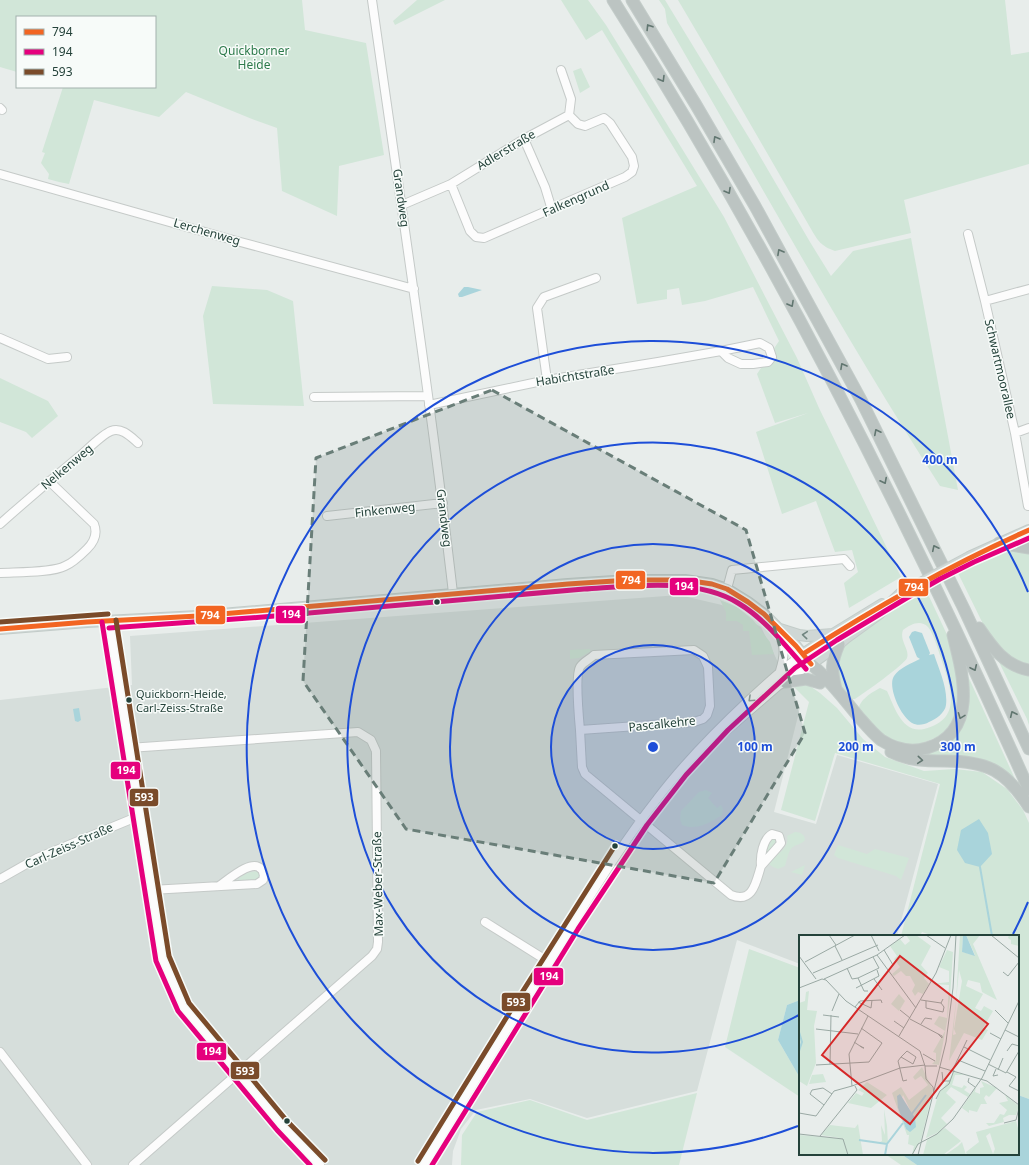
<svg xmlns="http://www.w3.org/2000/svg" width="1029" height="1165" viewBox="0 0 1029 1165" font-family="'Noto Sans',sans-serif">
	<rect width="100%" height="100%" fill="#e8edeb"/>
	<path fill="#d6dedb" d="M679 595 722 605 761 627 800 708 774 812 816 824 837 755 938 784 897 936H800V964L737 940 697 1091 587 1118 530 1099 476 1110 461 1129 453 1151 452 1165H0V700L132 685 130 636Z"/>
	<path fill="#d1e6d8" d="M0 0H302L305 30 366 43 384 155 339 166 337 216 282 191 277 128 252 119 186 92 159 117 94 100 69 184 59 182 48 179 49 174 41 163 45 153 42 152 63 87H155V17H17V72L0 67Z
		M417 0H445L395 25 393 21Z
		M561 0H588L606 25 724 217 797 358 819 408 901 577 849 608 844 583 858 572 852 550 835 552 816 501 782 514 756 432 808 413 775 423 757 374 779 341 753 287 705 301 682 305 679 288 667 290V299L637 304 622 218 697 186 602 30 586 40Z
		M659 0H665L754 146 810 242 831 276 853 251 911 238 958 490 940 486C843 335 757 178 667 23L665 9Z
		M678 0H1005L1011 55 1029 52V164L904 200 911 233 835 251C821 246 818 241 811 229L711 56Z
		M581 68 590 87 580 93 573 71Z
		M212 286 267 290 293 301 304 406 213 404 203 316Z
		M0 378 48 401 58 416 32 438 26 432 0 422Z
		M1011 551H1029V664L1018 661 1005 654 985 628 958 573 975 564 974 562 995 555Z
		M926 590 950 641 960 686 956 711 952 722 943 733 937 737 920 744 907 745 895 742 888 738 877 730 859 710C858 701 872 692 880 688L887 691C894 706 902 734 924 729 964 719 950 686 941 658 938 650 934 634 928 627 920 619 910 625 903 630 899 641 910 649 907 658 905 664 863 694 855 699H851C845 692 836 682 836 672 836 667 839 655 841 651 848 635 886 612 901 602L906 600 907 601Z
		M720 600 737 607 753 620 770 642 774 654 752 655 749 631H743V625L737 621H726V612Z
		M590 649V652L584 655 579 658 570 659V650Z
		M997 658 1029 675V725L1027 719Z
		M967 674 1015 779 986 763 927 758 914 754 950 740 962 727 967 713 969 698Z
		M807 684 820 693 837 708 863 739 885 757 924 771 955 769 982 772 1007 789 1023 810 1029 823V1099L1018 1095V936H941L931 935 922 932 920 936H901L940 784 835 753 815 821 781 810 809 702 792 685Z
		M706 790 712 793 708 798 717 808 721 805 723 809 722 815C709 823 697 831 682 825L680 819 681 811 699 792Z
		M795 832C801 832 805 835 805 840 801 845 797 844 793 847 788 850 787 861 785 866L778 869C774 867 770 867 768 861 777 855 790 848 787 836Z
		M774 837 777 838C777 843 772 848 768 852L766 851 770 839Z
		M838 845 867 854 875 849 909 858 901 880 896 876 838 858 834 855Z
		M611 855 613 856 554 943 548 948 543 950 551 944 554 939 587 892Z
		M805 865 802 875 791 872Z
		M257 871 260 873 259 879C254 882 243 882 238 879L247 873Z
		M610 873 612 874 569 941 563 952 561 960 560 957 563 947Z
		M749 949 800 968V1000L787 1005 778 1040 800 1078V1097L725 1047Z
		M697 1093 679 1165H461L462 1135 477 1112 530 1100 587 1120Z
		M885 1154H901L917 1165H901Z"/>
	<path fill="#a9d4db" d="M464 287H468L482 290 462 297H459L458 294Z
		M915 631 922 633 930 653 929 655 934 654C939 670 948 688 946 705 945 713 936 719 929 722 924 725 917 726 912 723 901 717 887 687 894 676 899 668 912 663 920 659L917 657 909 637 912 632Z
		M79 708 81 720 78 722 75 721 73 709Z
		M979 819 988 833 992 854 980 867 965 863 957 850 961 830Z
		M800 1000V1078L778 1040 787 1005Z
		M1018 1095 1029 1099V1165H917L901 1154H1018Z"/>
	<g fill="none" stroke-linecap="round" stroke-linejoin="round">
		<path stroke="#a9d4db" stroke-width="2" d="M980 867 992 936"/>
		<defs>
			<path id="minor" d="M372 0C400 198 430 395 453 593
				M0 108 2 110
				M524 139 545 187 552 210
				M0 174 233 240 414 289
				M451 184 470 231 476 237 484 238 625 177 632 172 634 166 632 157 610 123 604 118 585 126 578 124 569 115
				M402 205 451 184 524 139 569 115 571 99 561 70
				M968 234 985 301 1015 433 1028 506
				M985 301 1029 289
				M0 338 48 359 67 357
				M547 380 537 308 544 297 596 278
				M314 397 428 396
				M429 405 547 380 658 362 721 351 760 343 769 348 772 357 768 362 753 364H741L728 358 721 351
				M1015 433 1029 428
				M327 516 443 503
				M0 524C27 500 54 477 82 454 89 448 103 434 111 431 122 427 131 437 138 443
				M0 573C16 572 52 573 65 566 73 563 81 555 87 549 94 542 98 534 94 524L49 481
				M727 589 732 570 844 559 850 566
				M109 621 162 958 183 1007 282 1126 320 1165
				M778 629C784 648 786 651 780 671
				M694 650 703 656 708 667 710 706 707 715 703 719 694 722 580 730C579 719 575 675 580 667 583 662 590 659 594 655Z
				M580 730 582 767 585 774 731 895C753 904 756 882 761 866
				M711 744 778 686 811 664
				M129 748 358 732 371 740 376 751 378 942 377 949 372 956 133 1165
				M772 834 779 836 781 843 777 848 761 866C760 856 763 839 772 834Z
				M0 879 37 858 139 816
				M151 890 257 884 263 880 264 875C263 873 263 870 261 869 252 858 228 880 219 886
				M485 922 549 962
				M0 1052 87 1165
				M424 1165C467 1092 512 1021 557 949 589 898 620 846 657 799 684 763 716 731 749 700 766 684 783 668 803 654"/>
			<path id="major" d="M971 556 1029 530
				M0 629 87 622 198 616 568 584 630 580H685L712 584 727 589 748 602 764 614 796 646 811 664 839 644 846 638 879 614 901 593
				M780 629 799 635 807 636 833 634
				M803 654 833 634 882 604"/>
			<path id="highway" d="M613 0C773 252 908 518 1029 790
				M632 0 696 105 755 206 861 400 964 609 1029 749
				M999 543 1029 548
				M979 628C992 647 1005 666 1029 670
				M811 664C829 679 843 698 858 716 865 724 872 733 881 740 895 749 911 753 927 748 979 732 963 674 953 635
				M785 682 806 679 820 683
				M836 689C831 669 831 663 839 644
				M891 752C910 761 925 761 945 761 988 761 1006 771 1029 807"/>
		</defs>
		<use href="#minor" stroke="#c5cac8" stroke-width="10"/>
		<use href="#major" stroke="#c3ccc9" stroke-width="12"/>
		<use href="#highway" stroke="#c3ccc9" stroke-width="13"/>
		<use href="#minor" stroke="#fcfcfc" stroke-width="8"/>
		<use href="#major" stroke="#cfd7d5" stroke-width="10"/>
		<use href="#highway" stroke="#bcc4c2" stroke-width="11"/>
		<defs>
			<path id="major-bridge" d="M902 593 971 556"/>
		</defs>
		<use href="#major-bridge" stroke="#c3ccc9" stroke-width="12" stroke-linecap="butt"/>
		<use href="#major-bridge" stroke="#cfd7d5" stroke-width="10"/>
		<defs>
			<path id="bus-1" d="M0 629 87 622 198 616 568 584 630 580H685L712 584 727 589 748 602 764 614 796 646 811 664
				M803 654C876 607 950 565 1029 530"/>
			<path id="bus-2" d="M102 622 156 961 178 1011 277 1130 310 1165
				M109 628 263 617 584 589C632 586 695 577 738 603 765 619 785 645 806 669
				M432 1165 578 929 647 825 686 775 728 730 795 668 837 640 905 599 940 579 974 562 1029 538"/>
			<path id="bus-3" d="M116 620 169 956 189 1003 287 1121 325 1160
				M0 622 108 614
				M418 1161 516 1002 616 844"/>
		</defs>
		<use href="#bus-1" stroke="#f7fbf9" stroke-width="8"/>
		<use href="#bus-2" stroke="#f7fbf9" stroke-width="8"/>
		<use href="#bus-3" stroke="#f7fbf9" stroke-width="8"/>
		<use href="#bus-1" stroke="#f26522" stroke-width="5"/>
		<use href="#bus-2" stroke="#e5007d" stroke-width="5"/>
		<use href="#bus-3" stroke="#7a4b2a" stroke-width="5"/>
	</g>
	<defs><path id="oneway-chevron" d="M-2-3.5L2.5 0L-2 3.5" fill="none" stroke-width="1.6" stroke-linecap="round" stroke-linejoin="round"/></defs>
	<g stroke="#617670">
		<use href="#oneway-chevron" transform="translate(649 27) rotate(-122)"/>
		<use href="#oneway-chevron" transform="translate(662 79) rotate(59)"/>
		<use href="#oneway-chevron" transform="translate(716 139) rotate(-120)"/>
		<use href="#oneway-chevron" transform="translate(728 191) rotate(60)"/>
		<use href="#oneway-chevron" transform="translate(780 252) rotate(-119)"/>
		<use href="#oneway-chevron" transform="translate(791 304) rotate(61)"/>
		<use href="#oneway-chevron" transform="translate(843 366) rotate(-119)"/>
		<use href="#oneway-chevron" transform="translate(877 432) rotate(-117)"/>
		<use href="#oneway-chevron" transform="translate(884 481) rotate(63)"/>
		<use href="#oneway-chevron" transform="translate(935 548) rotate(-116)"/>
		<use href="#oneway-chevron" transform="translate(974 668) rotate(65)"/>
		<use href="#oneway-chevron" transform="translate(1013 714) rotate(-115)"/>
		<use href="#oneway-chevron" transform="translate(961 716) rotate(111)"/>
		<use href="#oneway-chevron" transform="translate(920 760) rotate(5)"/>
	</g>
	<use stroke="#718580" href="#oneway-chevron" transform="translate(805 635) rotate(-175)"/>
	<use stroke="#909f9b" href="#oneway-chevron" transform="translate(751 699) rotate(137)"/>
	<path fill="#697e78" fill-opacity="0.2" stroke="#697e78" stroke-width="3" stroke-dasharray="8 5" stroke-linejoin="round" d="M492 390 746 530 805 733 714 883 406 829 303 681 316 458Z"/>
	<circle cx="653" cy="747" r="102" fill="#1d4ed8" fill-opacity=".12"/>
	<g fill="none" stroke="#1d4ed8" stroke-width="2">
		<circle cx="653" cy="747" r="102"/>
		<circle cx="653" cy="747" r="203"/>
		<path d="M799 1015A305 305 0 1 1 893 935"/>
		<path d="M1028 902A406 406 0 0 1 1013 934M798 1126A406 406 0 1 1 1028 592"/>
	</g>
	<g fill="#24423a" stroke="#f7fbf9" stroke-width="1.5">
		<circle cx="437" cy="602" r="3.5"/>
		<circle cx="129" cy="700" r="3.5"/>
		<circle cx="615" cy="846" r="3.5"/>
		<circle cx="287" cy="1121" r="3.5"/>
	</g>
	<g text-anchor="middle" stroke-width="3" stroke-linejoin="round" paint-order="stroke">
		<g font-size="11" fill="#24423a" stroke="#f7fbf9" text-anchor="start">
			<text x="136" y="698">Quickborn-Heide,<tspan x="136" dy="14">Carl-Zeiss-Straße</tspan></text>
		</g>
		<g font-size="12" fill="#2d7a4b" stroke="#f7fbf9">
			<text x="254" y="55">Quickborner<tspan x="254" dy="14">Heide</tspan></text>
		</g>
		<g font-size="12" fill="#24423a" stroke="#f7fbf9">
			<text transform="translate(506 150) rotate(-31)" y="4">Adlerstraße</text>
			<text transform="translate(401 198) rotate(82)" y="4">Grandweg</text>
			<text transform="translate(576 199) rotate(-24)" y="4">Falkengrund</text>
			<text transform="translate(207 232) rotate(16)" y="4">Lerchenweg</text>
			<text transform="translate(1000 369) rotate(77)" y="4">Schwartmoorallee</text>
			<text transform="translate(575 376) rotate(-9)" y="4">Habichtstraße</text>
			<text transform="translate(67 467) rotate(-40)" y="4">Nelkenweg</text>
			<text transform="translate(385 510) rotate(-6)" y="4">Finkenweg</text>
			<text transform="translate(444 518) rotate(83)" y="4">Grandweg</text>
			<text transform="translate(662 724) rotate(-6)" y="4">Pascalkehre</text>
			<text transform="translate(69 846) rotate(-24)" y="4">Carl-Zeiss-Straße</text>
			<text transform="translate(378 884) rotate(-91)" y="4">Max-Weber-Straße</text>
		</g>
	</g>
	<g transform="translate(799 935)">
		<rect width="220" height="220" fill="#e8edeb"/>
		<path d="M107 0H117L132 11 122 30 129 38 125 43 130 49 124 59 119 57 116 61 113 56 116 50 111 41H107L102 36 95 41 93 39 101 32 95 24 98 21 91 11 101 4 106 10 111 6ZM161 0H164L163 17 176 20 167 0H181L174 9 198 65 183 57 181 48 169 45 167 51 184 59 176 73 182 76 185 71 194 76 184 93 189 95 183 105 165 98 150 126 157 66ZM160 35 163 46 155 94 157 99 154 100ZM210 0H220V11L212 9V5L209 3ZM148 15 154 17 151 63 148 87 140 130 133 129 137 125V118L134 117 146 96 135 89 140 81 148 83 150 50 133 49 150 47V36L140 32ZM10 56 8 75 18 76 15 91 17 128 8 151 0 146V68L6 66 7 57ZM100 59 106 66 100 76 92 69ZM123 132 134 155 122 205 113 220 115 211 109 209 110 200H108L93 158 102 152 110 165 129 150 122 141 116 145 114 142ZM104 160 114 181 107 194 99 173ZM155 137 165 140H156L153 150 163 153 165 150 168 152 165 155 171 159 169 162 152 152 147 158 157 167 142 183 148 189 140 197 127 203 139 160ZM24 139 27 147 10 149 13 140ZM182 146 198 153 190 162 187 160 185 163 188 169H182L178 177 170 175V178L163 173 177 152 176 157 181 159V153L185 152ZM68 147 88 160 72 173 49 168 57 158 63 161 65 158 59 155ZM206 160 220 171 217 180H210L204 183 205 187 190 191 187 188H195L201 179 205 180 208 175 200 168 209 166ZM85 174 88 191 89 209 81 207 83 206 82 190 86 200ZM217 186 220 197V220H168L167 217 180 207 177 197ZM191 198 196 214 194 219 187 201ZM59 189 64 220H0V200L47 204 22 200 31 190 56 193ZM146 193 162 206 144 220H124L128 205ZM163 207 167 220H146L159 211Z" fill="#d1e6d8" fill-rule="evenodd"/>
		<path d="M164 0H167L176 21 163 17ZM101 159 116 183 117 192 111 197 107 194 99 173 98 161Z" fill="#a9d4db"/>
		<path fill="none" stroke="#a9d4db" stroke-width="2" d="M0 116 3 107 0 97M112 180 127 160M60 205 88 209M86 220 88 209 104 188"/>
		<path fill="none" stroke="#9aa9a4" stroke-width="1" d="M30 0 37 10M72 0 80 16M127 0 146 13M192 0 220 23M36 11 43 25M85 15 94 30M78 20 117 73M0 21 17 44M6 27 56 0M48 33 53 44 59 43 65 56H69M204 37 209 41 220 27M14 38 79 10M59 43 80 33 74 22M25 44 78 20 106 0M75 44 83 55M0 53 23 44 27 45 47 66 121 116 126 131H138M57 53 80 41 78 35M122 65 142 68 144 64M127 66V73L144 77 145 72 142 68M59 67 72 73 73 65M56 72 61 66 82 65 83 68M101 75 111 83M196 75 209 88M33 76 40 59M24 80 40 82M69 81 50 119 53 151 101 133 126 130M111 84 143 101V103L139 99M95 86 105 93M122 89 126 83 133 84M17 94 59 99M206 95 220 102M191 98 202 104M100 101 137 38 152 0M55 107 64 113H65L61 111M165 112 191 125M108 116 117 122 114 129 102 122ZM208 116 213 109 220 111M124 119 136 126M102 122 99 126 104 146 108 145M159 125 186 136M31 129 32 80M189 129 207 138 220 116M17 130 70 127 83 108 62 93M126 131 127 144 134 152 135 158M140 132 188 146 220 170M155 132 168 105M197 134 194 141 199 140M199 135 204 123M143 137 144 146H151M208 137 217 142 210 151 220 156M170 143 169 147 176 152M33 159 24 153 13 155 11 159 25 170 35 156 53 151M137 164 141 156 150 149 155 135M0 178 17 181 25 170M205 188 217 185 220 173M0 199 44 204 49 220M21 201 58 155 56 151M113 220 119 209 138 199 154 184 183 143 220 66M119 220 147 107 154 53 157 0"/>
		<path fill="#d62828" fill-opacity="0.15" stroke="#d62828" stroke-width="2" d="M101 21 189 89 111 189 23 120Z"/>
		<rect width="220" height="220" fill="none" stroke="#24423a" stroke-width="2"/>
	</g>
	<circle cx="653" cy="747" r="6" fill="#1d4ed8" stroke="#f7fbf9" stroke-width="2"/>
	<g font-size="12" text-anchor="middle" font-weight="bold" fill="#1d4ed8" stroke="#f7fbf9" stroke-width="3" stroke-linejoin="round" paint-order="stroke">
		<text x="940" y="464">400 m</text>
		<text x="755" y="751">100 m</text>
		<text x="856" y="751">200 m</text>
		<text x="958" y="751">300 m</text>
	</g>
	<g stroke="#f7fbf9" stroke-width="1.5">
		<rect x="615" y="570" width="31" height="20" rx="4" fill="#f26522"/>
		<rect x="669" y="577" width="30" height="19" rx="4" fill="#e5007d"/>
		<rect x="898" y="578" width="31" height="19" rx="4" fill="#f26522"/>
		<rect x="275" y="605" width="31" height="19" rx="4" fill="#e5007d"/>
		<rect x="195" y="605" width="31" height="20" rx="4" fill="#f26522"/>
		<rect x="110" y="761" width="31" height="19" rx="4" fill="#e5007d"/>
		<rect x="129" y="788" width="30" height="19" rx="4" fill="#7a4b2a"/>
		<rect x="533" y="967" width="31" height="19" rx="4" fill="#e5007d"/>
		<rect x="501" y="992" width="30" height="20" rx="4" fill="#7a4b2a"/>
		<rect x="196" y="1042" width="31" height="19" rx="4" fill="#e5007d"/>
		<rect x="230" y="1061" width="30" height="19" rx="4" fill="#7a4b2a"/>
	</g>
	<g font-size="11" text-anchor="middle" font-weight="bold" fill="#fff">
		<text x="631" y="584">794</text>
		<text x="684" y="590">194</text>
		<text x="914" y="591">794</text>
		<text x="291" y="618">194</text>
		<text x="210" y="619">794</text>
		<text x="126" y="774">194</text>
		<text x="144" y="801">593</text>
		<text x="549" y="980">194</text>
		<text x="516" y="1006">593</text>
		<text x="212" y="1055">194</text>
		<text x="245" y="1075">593</text>
	</g>
	<rect x="16" y="16" width="140" height="72" fill="#f7fbf9" stroke="#a3b1ad"/>
	<rect x="24" y="29" width="20" height="6" fill="#f26522" stroke="#a3b1ad"/>
	<text x="52" y="36" font-size="12" fill="#24423a">794</text>
	<rect x="24" y="49" width="20" height="6" fill="#e5007d" stroke="#a3b1ad"/>
	<text x="52" y="56" font-size="12" fill="#24423a">194</text>
	<rect x="24" y="69" width="20" height="6" fill="#7a4b2a" stroke="#a3b1ad"/>
	<text x="52" y="76" font-size="12" fill="#24423a">593</text>
</svg>
